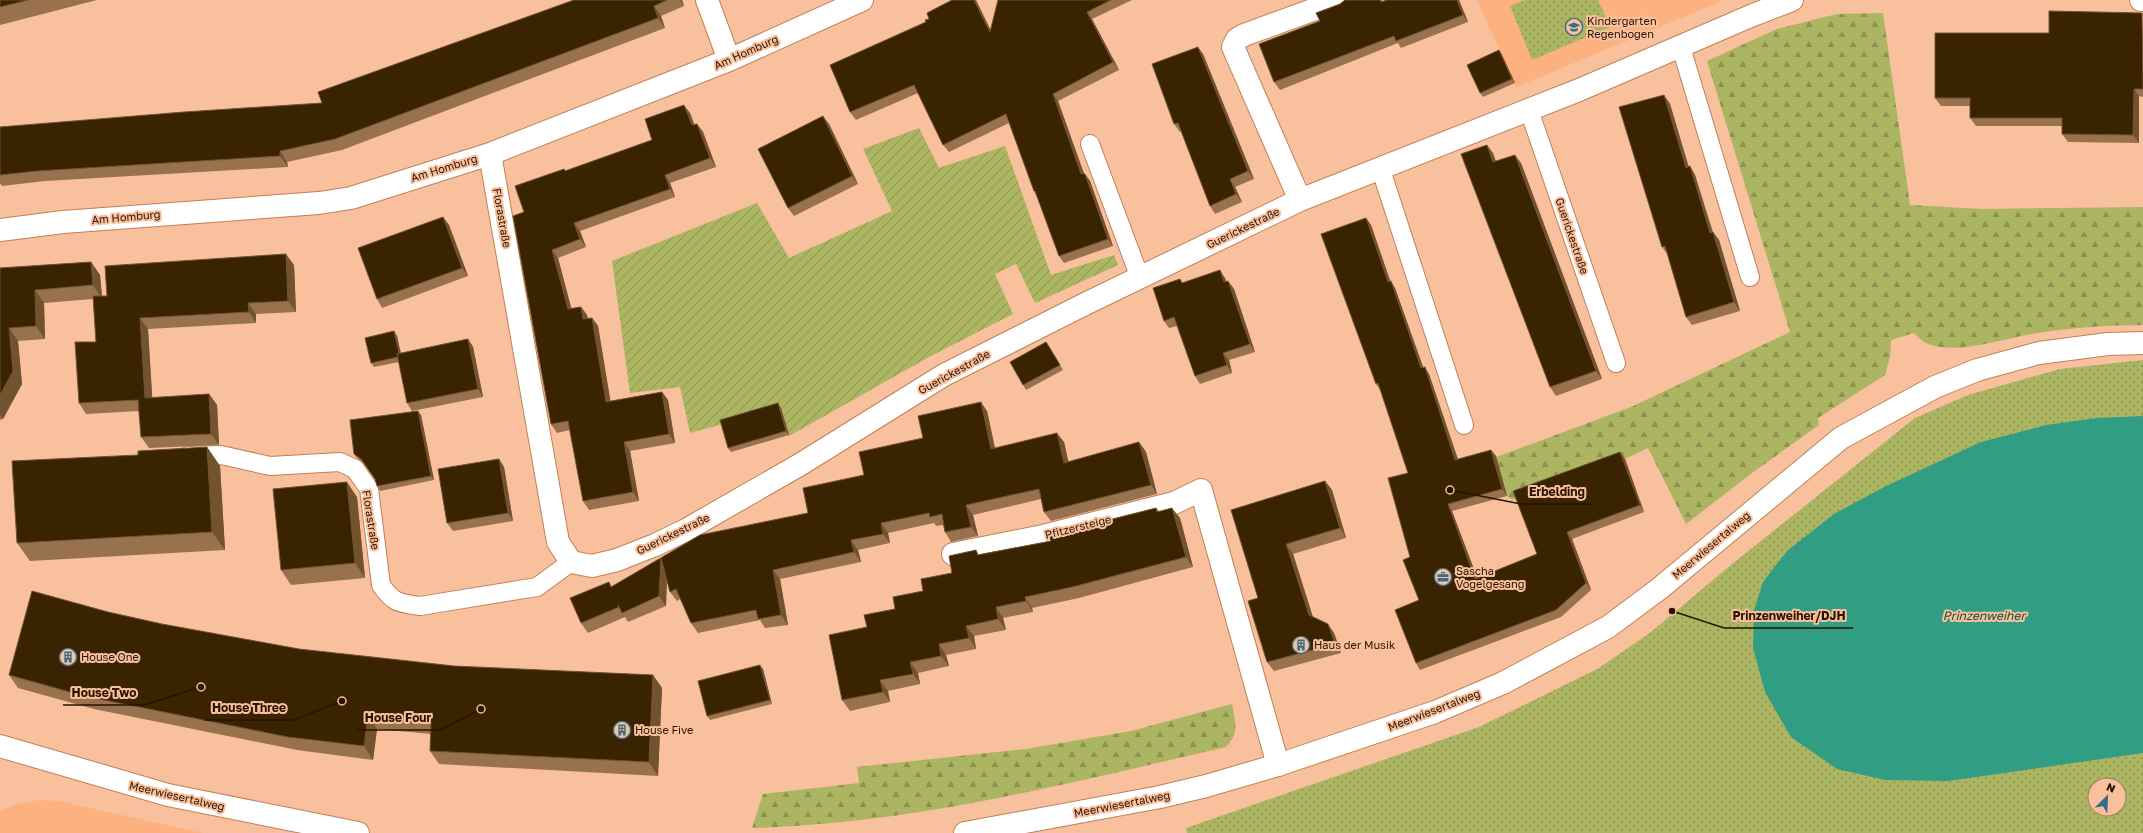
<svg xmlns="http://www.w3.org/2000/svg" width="2143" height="833" viewBox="0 0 2143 833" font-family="'Golos Text',sans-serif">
	<defs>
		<pattern id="forest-firs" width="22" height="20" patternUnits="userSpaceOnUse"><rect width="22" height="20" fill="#acb562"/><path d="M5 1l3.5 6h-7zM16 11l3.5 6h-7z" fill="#8c924f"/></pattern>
		<pattern id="park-dots" width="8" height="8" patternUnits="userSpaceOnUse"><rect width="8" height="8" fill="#acb562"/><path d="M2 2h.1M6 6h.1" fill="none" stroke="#8c924f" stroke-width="1.8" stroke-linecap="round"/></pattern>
		<pattern id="garden-furrows" width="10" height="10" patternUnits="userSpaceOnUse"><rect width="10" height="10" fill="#acb562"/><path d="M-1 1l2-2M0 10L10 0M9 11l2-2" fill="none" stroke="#8c924f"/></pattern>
	</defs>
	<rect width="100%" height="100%" fill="#f8c09c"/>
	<path fill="#fdb17f" d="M1477 0H1724L1516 87Z
		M39 800 59 801 203 833H0V811L17 804Z"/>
	<path fill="url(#forest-firs)" d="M1883 13 1910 205 1981 209 2143 207V325C2105 325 2068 328 2031 334 2004 339 1967 351 1940 347 1928 345 1922 342 1914 333L1891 340 1890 357 1885 375 1818 418 1819 425 1752 473 1686 524 1648 448 1625 459 1518 498 1512 500 1507 496 1496 457 1631 407 1790 332 1707 61 1777 29 1837 14Z
		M1232 704C1235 722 1240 732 1226 747 1070 783 913 824 752 828L763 794 859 783 857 767 1026 749 1131 731Z"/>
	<path fill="url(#park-dots)" fill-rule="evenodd" d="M1525 0H1598L1610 27 1532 60 1510 6Z
		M2143 360V833H1187L1186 828 1479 727 1599 668 1651 632 1731 565 1915 418 1968 395 2060 369ZM2095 785H2119V809H2095Z"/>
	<path fill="url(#garden-furrows)" d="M919 128 939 168 1005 146 1051 275 1114 255 1118 265 1035 303 1016 264 995 274 1013 314 929 357 789 436 781 408 690 433 680 387 630 393 612 261 757 203 789 258 892 211 863 149Z"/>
	<path fill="#319e84" d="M2143 416V753L1948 781 1885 780 1837 769 1791 737 1765 692 1753 648 1754 610 1763 582 1787 551 1834 514 1884 487 1981 442 2046 425 2097 418Z"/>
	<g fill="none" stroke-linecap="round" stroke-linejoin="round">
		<defs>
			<path id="lane" d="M1681 47 1750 277
				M1529 110 1616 363
				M1090 144 1140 278
				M1381 170 1464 425
				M188 456 221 455 270 466 340 462 355 469 369 489 381 585C393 603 399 603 420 606L537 587 571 562"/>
			<path id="street" d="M707 0 729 60
				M2141 0H2143
				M490 154 558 542 571 562 592 566 617 560 655 545 686 530 801 464 944 375 1085 304 1300 200 1579 90 1753 15 1792 0
				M1300 200 1233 47 1237 39 1244 35 1340 0
				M0 230 63 222 319 203 351 198 490 154 729 60 862 0
				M953 554 1043 536 1174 503 1201 490 1278 765"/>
			<path id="secondary" d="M0 746 168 795 358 833
				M965 833 1160 797 1206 786 1278 765 1435 712 1503 683 1608 627 1659 589 1841 438 1935 387 1977 370 2039 353 2108 344 2143 343"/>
		</defs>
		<use href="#lane" stroke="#c18055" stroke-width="20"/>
		<use href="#street" stroke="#c18055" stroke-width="24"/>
		<use href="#secondary" stroke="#c18055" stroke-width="24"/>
		<use href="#lane" stroke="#fff" stroke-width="18"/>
		<use href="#street" stroke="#fff" stroke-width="22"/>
		<use href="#secondary" stroke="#fff" stroke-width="22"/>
	</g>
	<path fill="#98724e" d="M0 0H97L0 25Z
		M574 0H682L684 6 661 16 665 28 342 150 287 162 288 167 45 181 2 186 0 183V127L322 103Z
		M998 0H1132L1092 19 1119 70 1058 101 1084 174 1090 181 1113 246 1064 263 1059 256 1037 196 1034 191 1009 123 949 152 943 145 918 93 856 120 850 112 991 30Z
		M1345 0H1382L1383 2 1387 0H1459L1468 22 1401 48 1398 43 1280 90 1274 82 1320 21Z
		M2142 13 2143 97 2139 96V143L2068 142 2062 134V126H1976L1970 118V106H1941L1935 98 2049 33Z
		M1499 50 1502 55 1515 83 1483 97 1480 93Z
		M1203 54 1254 179 1235 187 1242 202 1215 214 1210 206 1181 131 1180 132 1174 124Z
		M1664 95 1670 104 1689 167 1690 166 1695 175 1713 232 1719 240 1740 311 1692 325 1686 317 1668 255 1662 247Z
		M690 113 694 125 697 124 703 132 716 167 670 183 675 197 580 231 586 247 558 258 571 309 581 307 587 315 588 318H592L598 326 610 401 662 392 668 400 675 443 630 451 639 501 589 510 583 501 570 430 557 433 551 424 524 212 564 169 566 171 652 140Z
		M829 124 858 184 794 216 788 208Z
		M1493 153 1496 162 1521 163 1602 379 1556 396 1550 387Z
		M443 217 449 225 468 276 382 308 377 299Z
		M1366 218 1371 225 1390 281 1395 288 1423 368 1429 374 1458 459 1491 450 1496 456 1507 496 1452 511 1477 578 1537 554 1620 452 1625 459 1644 512 1572 539 1591 590 1561 617 1420 670 1416 663 1419 600 1410 557 1408 473 1381 391 1376 384Z
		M91 262 100 275 102 296H107L294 265 296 312 256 314V323L148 329 152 398 209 394 217 405 219 445 149 448 141 437 139 411 86 414 79 403 96 342 93 299 44 303 45 339 18 341 22 384 3 419 0 420V268Z
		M1225 278 1226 282 1228 281 1234 289 1255 352 1229 360 1232 373 1200 384 1195 376 1177 326 1169 328 1164 321 1183 283Z
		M397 336 401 353 468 339 473 347 483 397 412 411 407 403 399 362 374 367 371 363Z
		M1049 346 1063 370 1026 390 1023 385Z
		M781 408 789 435 731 452 728 448Z
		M987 411 995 448 1064 442 1068 462 1139 442 1146 452 1157 494 1051 521 1044 512 1041 499 973 515 978 536 951 542 945 532 943 525 936 526 934 523 888 533 890 543 858 550 861 562 780 579 788 625 765 628 760 620 698 633 691 623 680 599 677 601 670 592 667 580 666 606 628 622 625 617 588 633 581 623 612 586 808 513 864 475 923 438Z
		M421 415 434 480 380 491 377 486 375 479 364 463 357 458 354 454Z
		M207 447 220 466 225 550 30 561 17 543 138 455Z
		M499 459 504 467 513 521 453 531 447 523Z
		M1325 481 1332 490 1346 538 1293 554 1313 617 1334 633 1341 653 1274 671 1267 662 1258 598 1231 510Z
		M357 497 365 578 291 585 281 570Z
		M1156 508 1159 511 1180 518 1193 567 1079 598 1032 608 1033 612 1003 618 1006 630 974 636 976 649 946 655 949 666 918 673 920 684 888 691 890 702 850 711 842 700 867 627 952 573 980 554 1051 541Z
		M108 612 162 624 299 649 454 666 653 675 662 688 658 776 439 764 430 751 431 734 377 729 373 760 297 750 94 709 18 688 9 675Z
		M763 669 772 704 710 720 707 716Z"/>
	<path fill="#72522f" d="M680 0H682L684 6Z
		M974 0H976L995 39 990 32Z
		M1457 0H1459L1468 22 1463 15Z
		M654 6 661 16 665 28 658 18Z
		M1087 12 1092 19 1119 70 1113 62Z
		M1198 47 1203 54 1254 179 1248 171Z
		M1499 50 1502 55 1515 83 1512 79Z
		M2134 89 2139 96V143L2133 135Z
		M1053 94 1058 101 1087 182 1081 174Z
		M1664 95 1670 104 1691 176 1686 168Z
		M684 105 690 113 698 134 692 125Z
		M823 116 829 124 858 184 852 176Z
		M697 124 703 132 716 167 710 158Z
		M1487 145 1493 153 1499 171 1493 162Z
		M280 151 287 162 288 167 280 156Z
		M1515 155 1521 163 1602 379 1596 371Z
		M1690 166 1695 175 1715 241 1710 233Z
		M1085 174 1090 181 1113 246 1108 239Z
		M665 175 670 183 675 197 670 189Z
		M1230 179 1235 187 1242 202 1236 194Z
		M443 217 449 225 468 276 462 268Z
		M1366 218 1371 225 1393 289 1388 282Z
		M574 223 580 231 586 247 580 239Z
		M1713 232 1719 240 1740 311 1734 302Z
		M552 250 558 258 574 318 568 309Z
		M286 254 294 265 296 312 288 301Z
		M91 262 100 275 102 298 93 285Z
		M1220 270 1225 278 1229 290 1224 282Z
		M1228 281 1234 289 1255 352 1250 344Z
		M1391 281 1395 288 1426 375 1421 368Z
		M35 290 44 303 45 339 36 326Z
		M248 303 256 314V323L249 312Z
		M581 307 587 315 589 328 583 319Z
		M140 318 148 329 153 409 145 398Z
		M592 318 598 326 612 410 606 402Z
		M9 328 18 341 22 384 3 419 0 415V395Z
		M394 331 397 336 402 361 399 357Z
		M468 339 473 347 483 397 478 389Z
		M1046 342 1049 346 1063 370 1060 365Z
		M1223 353 1229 360 1232 373 1227 365Z
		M1425 367 1429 374 1460 466 1455 460Z
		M662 392 668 400 675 443 669 434Z
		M209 394 217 405 219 445 211 434Z
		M981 402 987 411 997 458 991 449Z
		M778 403 781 408 789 435 786 431Z
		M418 411 421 415 434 480 431 476Z
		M1057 433 1064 442 1071 473 1064 463Z
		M624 442 630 451 639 501 633 492Z
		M1139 442 1146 452 1157 494 1151 485Z
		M207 447 220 466 225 550 212 532Z
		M1491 450 1496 456 1507 496 1502 489Z
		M1620 452 1625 459 1644 512 1640 505Z
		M499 459 504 467 513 521 508 513Z
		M1325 481 1332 490 1346 538 1340 528Z
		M347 482 357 497 365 578 355 563Z
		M1448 504 1452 511 1480 585 1475 579Z
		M966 505 973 515 978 536 971 527Z
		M1172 508 1180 518 1193 567 1186 557Z
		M881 523 888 533 890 543 883 534Z
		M1567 532 1572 539 1591 590 1586 583Z
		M851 540 858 550 861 562 854 552Z
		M1286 544 1293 554 1315 624 1309 615Z
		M661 558 667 568 666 606 659 596Z
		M773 570 780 579 788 625 781 615Z
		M1025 597 1032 608 1033 612 1026 601Z
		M996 607 1003 618 1006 630 998 619Z
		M1328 624 1334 633 1341 653 1335 644Z
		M966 626 974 636 976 649 969 638Z
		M939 644 946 655 949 666 941 656Z
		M910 662 918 673 920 684 913 674Z
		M760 665 763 669 772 704 770 700Z
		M653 675 662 688 658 776 649 762Z
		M880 680 888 691 890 702 883 692Z
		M368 716 377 729 373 760 364 746Z"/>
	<path fill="#392300" stroke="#72522f" d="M0 0H28L0 7Z
		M574 0H667L654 6 658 18 335 139 280 151V156L37 171 0 175V127L184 112 322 103 318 92Z
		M952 0H974L990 32 998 0H1111L1087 12 1113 62 1053 94 1081 174H1085L1108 239 1059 256 1035 191H1034L1006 114 943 145 914 85 850 112 830 65 926 22 925 20 929 19 927 13Z
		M1345 0H1380L1381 2 1387 0H1457L1463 15 1396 41 1394 36 1274 82 1259 44 1320 21 1316 13 1340 4Z
		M2049 11 2142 13 2143 89H2134L2133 135 2062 134V118H1970V98H1935V33H2049Z
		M1198 47 1248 171 1230 179 1236 194 1210 206 1178 123 1174 124 1152 64Z
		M1499 50 1512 79 1480 93 1467 65Z
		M1664 95 1686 168 1690 166 1710 233 1713 232 1734 302 1686 317 1665 246 1662 247 1619 107Z
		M684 105 692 125 697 124 710 158 665 175 670 189 574 223 580 239 552 250 568 309 581 307 583 319 592 318 606 402 662 392 669 434 624 442 633 492 583 501 568 421 551 424 513 216 524 212 515 186 564 169 565 171 652 140 645 119Z
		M823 116 852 176 788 208 758 149Z
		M1487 145 1493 162 1515 155 1596 371 1550 387 1461 154Z
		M443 217 462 268 377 299 358 248Z
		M1366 218 1388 282 1391 281 1421 368 1425 367 1455 460 1491 450 1502 489 1448 504 1475 579 1537 554 1513 491 1620 452 1640 505 1567 532 1586 583 1556 610 1416 663 1395 610 1419 600 1403 560 1410 557 1388 478 1408 473 1378 383 1376 384 1321 234Z
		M286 254 288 301 248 303 249 312 140 318 145 398 209 394 211 434 141 437 138 400 79 403 75 342H96L93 296H107L105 266Z
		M91 262 93 285 35 290 36 326 9 328 13 371 0 395V268Z
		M1220 270 1224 282 1228 281 1250 344 1223 353 1227 365 1195 376 1174 317 1164 321 1153 288 1180 279 1182 283Z
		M394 331 399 353 397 354 398 357 371 363 365 338Z
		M468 339 478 389 407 403 397 354Z
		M1046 342 1060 365 1023 385 1010 362Z
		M981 402 991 449 1057 433 1064 463 1139 442 1151 485 1044 512 1039 489 966 505 971 527 945 532 942 514 930 517 929 513 881 523 883 534 851 540 854 552 773 570 781 615 758 619 756 610 691 623 676 589 670 592 661 558 659 596 622 613 618 605 619 607 581 623 570 598 609 582 611 587 700 535 808 513 803 488 864 475 859 452 923 438 918 416Z
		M778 403 786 431 728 448 720 420Z
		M418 411 431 476 377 486 375 479 361 459 354 454 350 420Z
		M207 447 212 532 17 543 12 461 138 455V451Z
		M499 459 508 513 447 523 438 469Z
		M1325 481 1340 528 1286 544 1309 615 1328 624 1335 644 1267 662 1248 601 1258 598 1231 510Z
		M347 482 355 563 281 570 273 489Z
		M1156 508 1157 512 1172 508 1186 557 1072 587 1025 597 1026 601 996 607 998 619 966 626 969 638 939 644 941 656 910 662 913 674 880 680 883 692 842 700 829 635 867 627 864 615 895 609 893 597 923 591 921 579 952 573 949 556 976 550 978 555 1051 541 1049 535Z
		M32 591 108 612 162 624 299 649 454 666 653 675 649 762 430 751 431 722 368 716 364 746 288 737 84 696 9 675Z
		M760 665 770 700 707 716 698 681Z"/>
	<defs>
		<symbol id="school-ring" viewBox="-11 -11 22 22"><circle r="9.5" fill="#f8c09c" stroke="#386d89" stroke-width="1.5"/><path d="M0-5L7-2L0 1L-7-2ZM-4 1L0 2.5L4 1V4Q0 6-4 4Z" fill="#386d89"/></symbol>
		<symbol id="office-ring" viewBox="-11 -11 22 22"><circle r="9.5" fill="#f8c09c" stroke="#386d89" stroke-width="1.5"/><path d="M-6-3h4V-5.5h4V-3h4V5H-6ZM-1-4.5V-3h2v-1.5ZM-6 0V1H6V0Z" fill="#386d89"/></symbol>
		<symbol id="building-ring" viewBox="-11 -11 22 22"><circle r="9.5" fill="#f8c09c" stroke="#386d89" stroke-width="1.5"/><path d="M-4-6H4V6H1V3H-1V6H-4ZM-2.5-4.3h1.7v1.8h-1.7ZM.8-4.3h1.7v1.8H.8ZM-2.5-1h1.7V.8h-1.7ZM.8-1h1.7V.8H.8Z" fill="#386d89"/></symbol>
	</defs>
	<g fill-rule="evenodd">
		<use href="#school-ring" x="1564" y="17" width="20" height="20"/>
		<use href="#office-ring" x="1433" y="567" width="20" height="20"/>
		<use href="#building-ring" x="1291" y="635" width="20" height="20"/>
		<use href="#building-ring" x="58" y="647" width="20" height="20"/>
		<use href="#building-ring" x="612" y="720" width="20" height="20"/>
	</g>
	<g text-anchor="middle" stroke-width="4" stroke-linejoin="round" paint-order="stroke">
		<g font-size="11" fill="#2b1202" stroke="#f8c09c" text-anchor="start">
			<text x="1587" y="25">Kindergarten<tspan x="1587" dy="13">Regenbogen</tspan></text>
			<text x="1456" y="575">Sascha<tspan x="1456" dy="13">Vogelgesang</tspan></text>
			<text x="1314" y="649">Haus der Musik</text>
			<text x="81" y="661">House One</text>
			<text x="635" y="734">House Five</text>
		</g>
		<g font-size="11" fill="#2b1202" stroke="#f8c09c">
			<text transform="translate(746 52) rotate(-24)" y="4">Am Homburg</text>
			<text transform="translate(444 168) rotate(-17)" y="4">Am Homburg</text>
			<text transform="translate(126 217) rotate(-5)" y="4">Am Homburg</text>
			<text transform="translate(502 218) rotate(80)" y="4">Florastraße</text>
			<text transform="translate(1243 228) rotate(-26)" y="4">Guerickestraße</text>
			<text transform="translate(1572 236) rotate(71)" y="4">Guerickestraße</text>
			<text transform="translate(954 372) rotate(-29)" y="4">Guerickestraße</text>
			<text transform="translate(371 520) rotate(81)" y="4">Florastraße</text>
			<text transform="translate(1078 527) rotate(-14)" y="4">Pfitzersteige</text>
			<text transform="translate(673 534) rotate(-26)" y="4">Guerickestraße</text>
			<text transform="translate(1711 545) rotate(-40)" y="4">Meerwiesertalweg</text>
			<text transform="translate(1434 710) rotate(-21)" y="4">Meerwiesertalweg</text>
			<text transform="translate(177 796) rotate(13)" y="4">Meerwiesertalweg</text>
			<text transform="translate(1122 804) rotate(-11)" y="4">Meerwiesertalweg</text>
		</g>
		<g font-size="12" font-style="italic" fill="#0e4b3d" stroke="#f8c09c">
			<text x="1984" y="620">Prinzenweiher</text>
		</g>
	</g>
	<path fill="none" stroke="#2b1202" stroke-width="1.5" d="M1450 490L1521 504H1593M1672 611L1724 628H1853M201 687L144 705H63M342 701L294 720H204M481 709L440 730H357"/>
	<g fill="#2b1202" stroke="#f8c09c" stroke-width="1.5">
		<circle cx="1450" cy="490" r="4"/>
		<circle cx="1672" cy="611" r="4"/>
		<circle cx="201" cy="687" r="4"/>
		<circle cx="342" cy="701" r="4"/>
		<circle cx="481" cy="709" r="4"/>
	</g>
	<g font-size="12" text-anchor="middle" font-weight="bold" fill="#2b1202" stroke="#f8c09c" stroke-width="4" stroke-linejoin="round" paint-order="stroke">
		<text x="1557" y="496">Erbelding</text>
		<text x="1789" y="620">Prinzenweiher/DJH</text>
		<text x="104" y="697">House Two</text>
		<text x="249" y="712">House Three</text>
		<text x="398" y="722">House Four</text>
	</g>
	<g transform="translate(2107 797) rotate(24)"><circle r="19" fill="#f8c09c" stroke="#a67a5e"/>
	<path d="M0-3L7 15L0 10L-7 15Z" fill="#386d89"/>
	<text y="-6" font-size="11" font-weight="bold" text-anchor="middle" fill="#2b1202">N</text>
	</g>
</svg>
